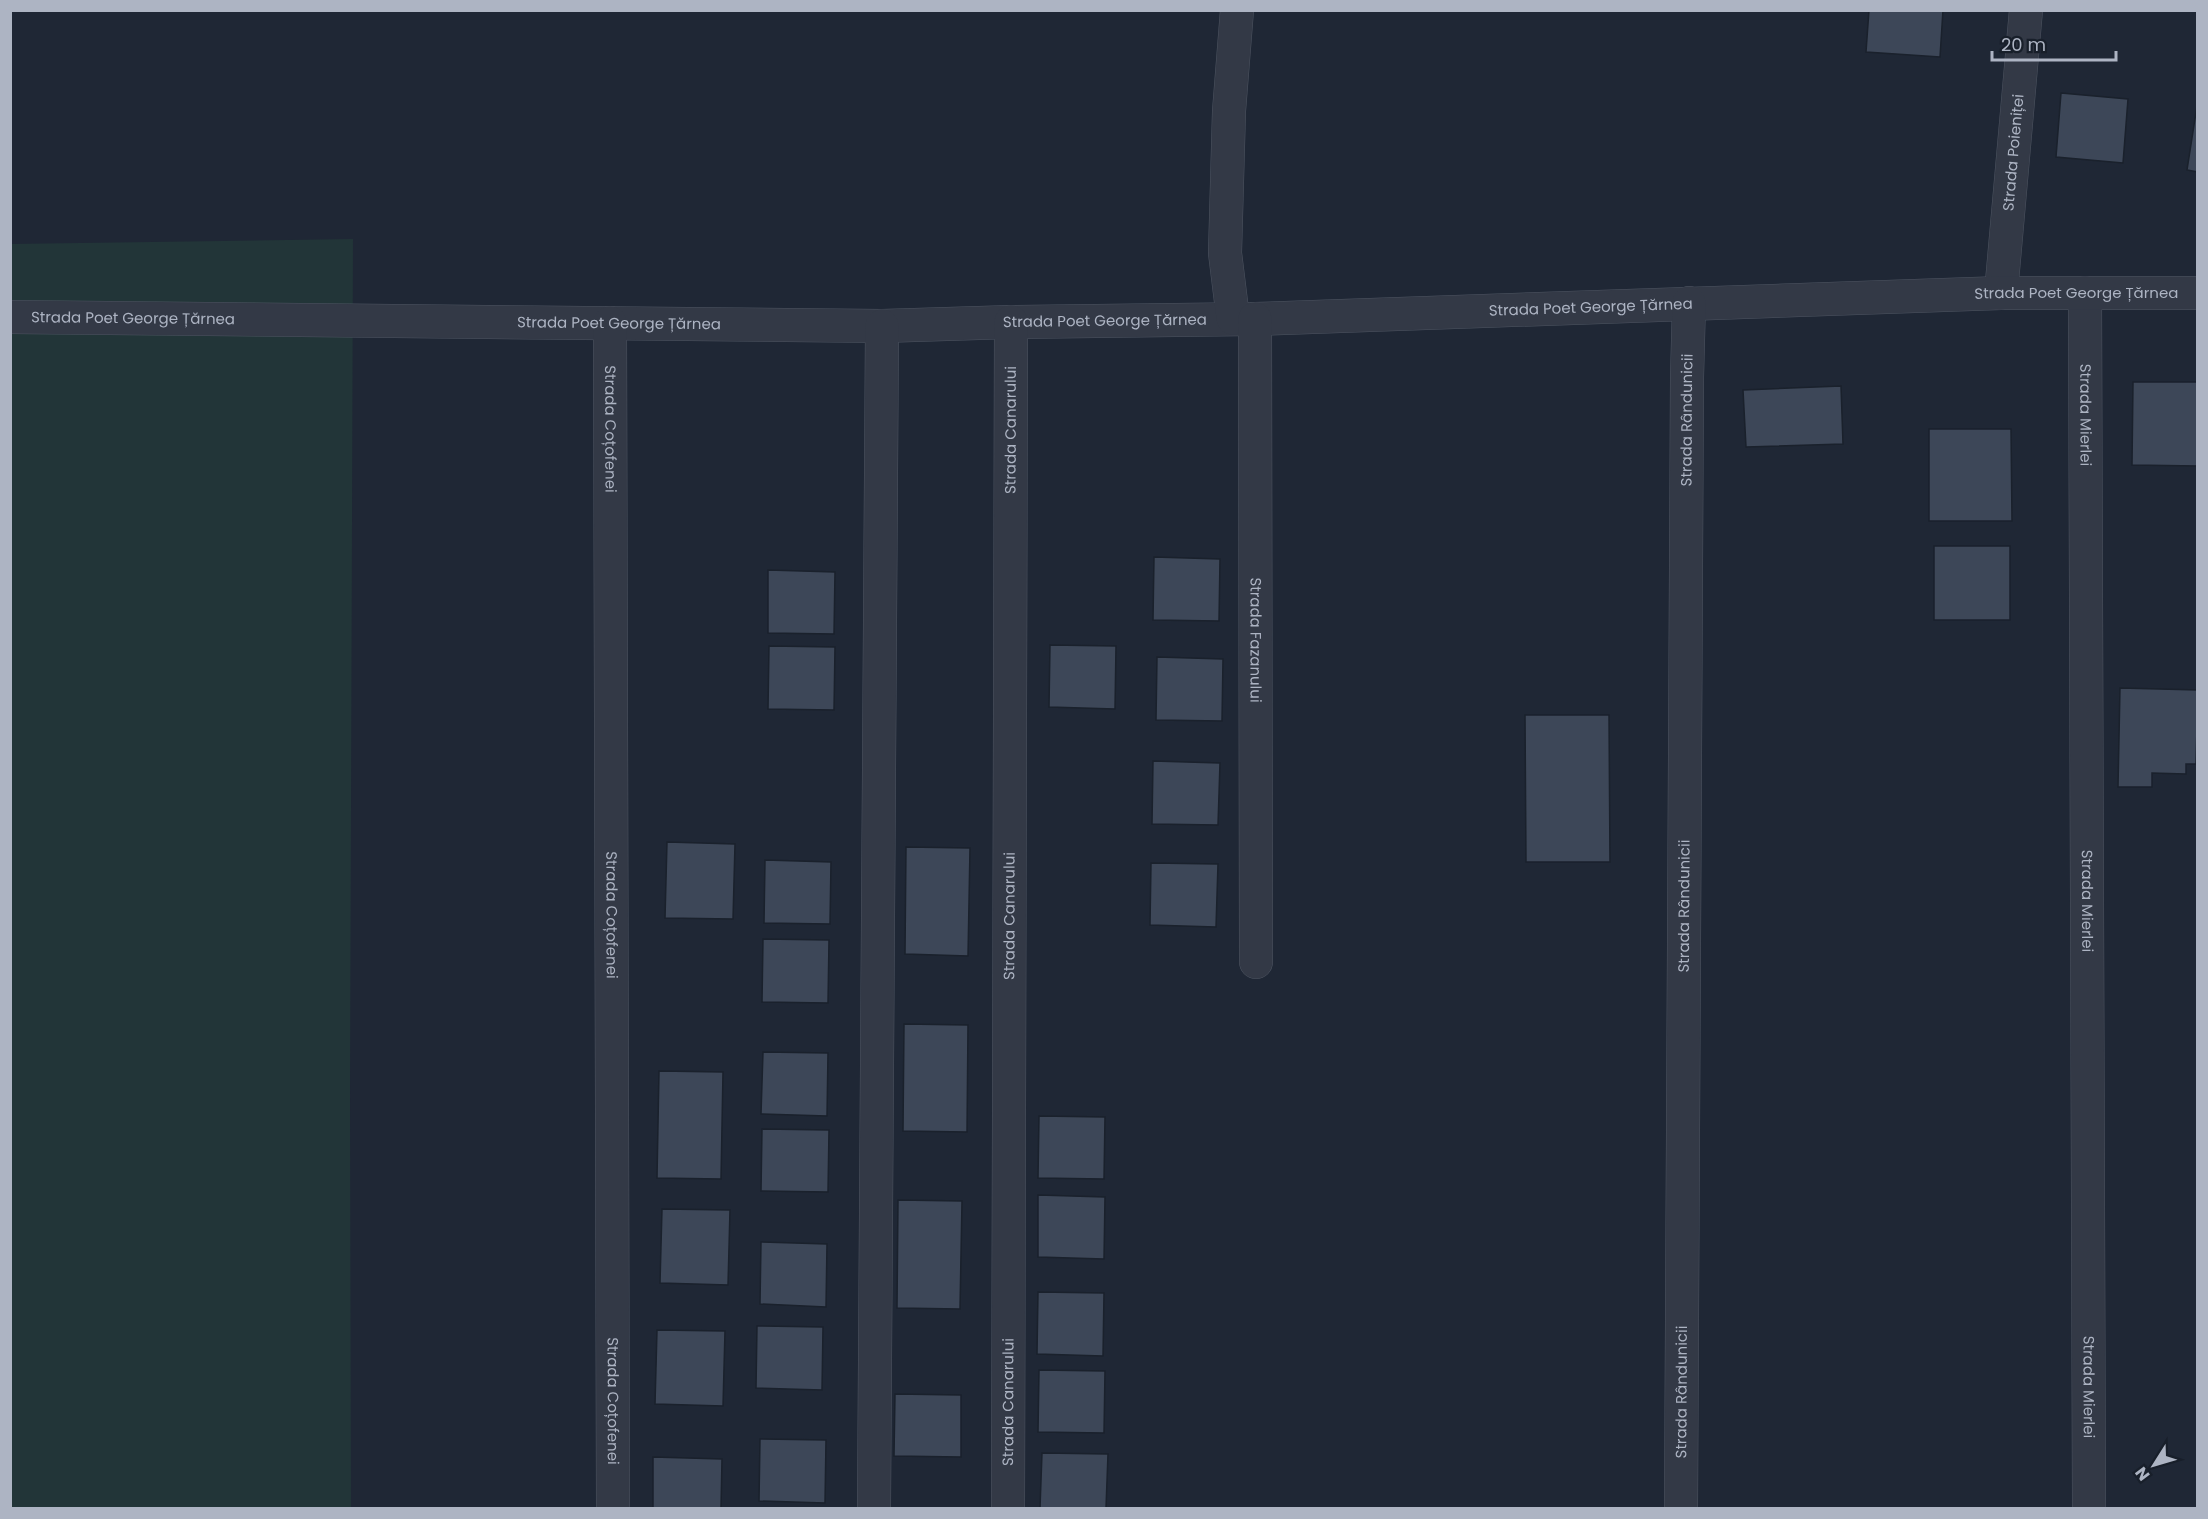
<svg xmlns="http://www.w3.org/2000/svg" width="2208" height="1519" viewBox="0 0 2208 1519" font-family="Poppins,sans-serif">
	<rect width="100%" height="100%" fill="#1f2735"/>
	<path fill="#223538" d="M353 239 350 1096 351 1508H11L10 244Z"/>
	<path fill="#3d4758" stroke="#1a212c" stroke-width="1.5" d="M1869 10H1943L1940 57 1866 52Z
		M2061 93 2128 99 2123 163 2056 157Z
		M2197 106H2198V172L2187 170Z
		M2133 382H2198V466L2132 465Z
		M1841 386 1843 444 1746 447 1743 390Z
		M1929 429H2011L2012 521H1929Z
		M1934 546H2010V620H1934Z
		M1154 557 1220 559 1219 621 1153 620Z
		M768 570 835 572 834 634 768 633Z
		M1050 645 1116 646 1115 709 1049 707Z
		M769 646 835 647 834 710 768 709Z
		M1157 657 1223 659 1222 721 1156 720Z
		M2120 688 2198 690 2196 764H2186V774L2152 773V787H2118Z
		M1525 715H1609L1610 862H1526Z
		M1153 761 1220 763 1218 825 1152 824Z
		M667 842 735 844 733 919 665 918Z
		M906 847 970 848 968 956 905 954Z
		M765 860 831 862 830 924 764 923Z
		M1151 863 1218 864 1216 927 1150 925Z
		M763 939 829 940 828 1003 762 1002Z
		M904 1024 968 1025 967 1132 903 1131Z
		M763 1052 828 1053 827 1116 761 1114Z
		M659 1071 723 1072 721 1179 657 1178Z
		M1039 1116 1105 1117 1104 1179 1038 1178Z
		M762 1129 829 1130 828 1192 761 1191Z
		M1038 1195 1105 1197 1104 1259 1038 1257Z
		M898 1200 962 1201 960 1309 897 1308Z
		M662 1209 730 1210 728 1285 660 1283Z
		M761 1242 827 1244 826 1307 760 1304Z
		M1038 1292 1104 1293 1103 1356 1037 1354Z
		M757 1326 823 1327 822 1390 756 1388Z
		M657 1330 725 1331 723 1406 655 1404Z
		M1039 1370 1105 1371 1104 1433 1038 1432Z
		M895 1394 961 1395V1457L894 1456Z
		M760 1439 826 1440 825 1503 759 1501Z
		M1042 1453 1108 1454 1106 1508H1040Z
		M653 1457 722 1459 721 1508H653Z"/>
	<g fill="none" stroke-linecap="round" stroke-linejoin="round">
		<defs>
			<g id="street">
				<path id="s1" d="M2001 293 2026 10"/>
				<path id="s2" d="M2085 293 2089 1508"/>
				<path id="s3" d="M10 317 882 326 1011 322 1255 319 2001 293H2198"/>
				<path d="M1233 318 1225 253 1229 111 1237 10"/>
				<path id="s4" d="M1255 319 1256 962"/>
				<path id="s5" d="M610 323 613 1508"/>
				<path d="M874 1508 882 326"/>
				<path id="s6" d="M1008 1508 1011 322"/>
				<path id="s7" d="M1681 1508 1687 378 1689 303"/>
			</g>
		</defs>
		<use href="#street" stroke="#4d5461" stroke-width="34"/>
		<use href="#street" stroke="#333946" stroke-width="33"/>
	</g>
	<g text-anchor="middle" stroke-width="4.5" stroke-linejoin="round" paint-order="stroke">
		<g font-size="15" fill="#adb4c3" stroke="#181f2a">
			<text dy="5" stroke="none"><textPath href="#s1" startOffset="141">Strada Poieniței</textPath></text>
			<text dy="5" stroke="none"><textPath href="#s3" startOffset="2067">Strada Poet George Țărnea</textPath></text>
			<text dy="5" stroke="none"><textPath href="#s3" startOffset="1581">Strada Poet George Țărnea</textPath></text>
			<text dy="5" stroke="none"><textPath href="#s3" startOffset="123">Strada Poet George Țărnea</textPath></text>
			<text dy="5" stroke="none"><textPath href="#s3" startOffset="1095">Strada Poet George Țărnea</textPath></text>
			<text dy="5" stroke="none"><textPath href="#s3" startOffset="609">Strada Poet George Țărnea</textPath></text>
			<text dy="5" stroke="none"><textPath href="#s2" startOffset="122">Strada Mierlei</textPath></text>
			<text dy="5" stroke="none"><textPath href="#s7" startOffset="1088">Strada Rândunicii</textPath></text>
			<text dy="5" stroke="none"><textPath href="#s6" startOffset="1078">Strada Canarului</textPath></text>
			<text dy="5" stroke="none"><textPath href="#s5" startOffset="106">Strada Coțofenei</textPath></text>
			<text dy="5" stroke="none"><textPath href="#s4" startOffset="321">Strada Fazanului</textPath></text>
			<text dy="5" stroke="none"><textPath href="#s2" startOffset="608">Strada Mierlei</textPath></text>
			<text dy="5" stroke="none"><textPath href="#s7" startOffset="602">Strada Rândunicii</textPath></text>
			<text dy="5" stroke="none"><textPath href="#s6" startOffset="592">Strada Canarului</textPath></text>
			<text dy="5" stroke="none"><textPath href="#s5" startOffset="592">Strada Coțofenei</textPath></text>
			<text dy="5" stroke="none"><textPath href="#s2" startOffset="1094">Strada Mierlei</textPath></text>
			<text dy="5" stroke="none"><textPath href="#s7" startOffset="116">Strada Rândunicii</textPath></text>
			<text dy="5" stroke="none"><textPath href="#s6" startOffset="106">Strada Canarului</textPath></text>
			<text dy="5" stroke="none"><textPath href="#s5" startOffset="1078">Strada Coțofenei</textPath></text>
		</g>
	</g>
	<rect width="2208" height="1519" fill="none" stroke="#adb4c3" stroke-width="24"/>
	<g transform="translate(2154 1465) rotate(233)" stroke="#181f2a" stroke-width="4.5" paint-order="stroke">
	<path d="M0-4.5L10 22L0 15L-10 22Z" fill="#adb4c3"/>
	<text y="-9" font-size="16" font-weight="bold" text-anchor="middle" fill="#adb4c3">N</text>
	</g>
	<path d="M1992 51v9h124v-9" fill="none" stroke="#adb4c3" stroke-width="3"/>
	<text x="2001" y="51" font-size="18" fill="#adb4c3" stroke="#181f2a" stroke-width="4.5" paint-order="stroke">20 m</text>
</svg>
